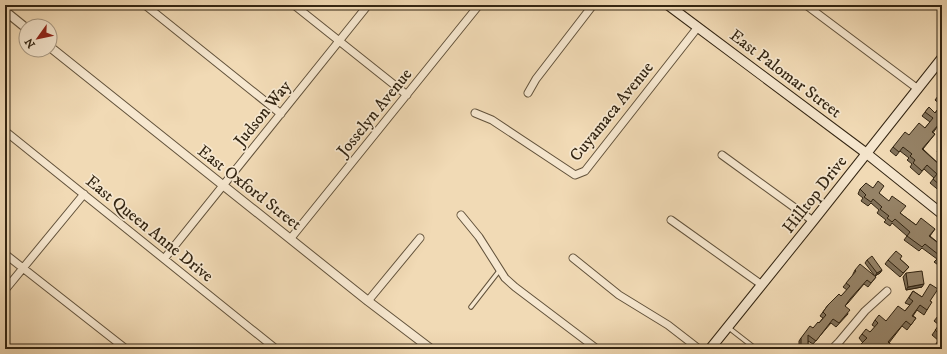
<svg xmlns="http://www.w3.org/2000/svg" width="947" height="354" viewBox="0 0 947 354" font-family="'IM FELL DW Pica',serif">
	<rect width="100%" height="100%" fill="#f1dab5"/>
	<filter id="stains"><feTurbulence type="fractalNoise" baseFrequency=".005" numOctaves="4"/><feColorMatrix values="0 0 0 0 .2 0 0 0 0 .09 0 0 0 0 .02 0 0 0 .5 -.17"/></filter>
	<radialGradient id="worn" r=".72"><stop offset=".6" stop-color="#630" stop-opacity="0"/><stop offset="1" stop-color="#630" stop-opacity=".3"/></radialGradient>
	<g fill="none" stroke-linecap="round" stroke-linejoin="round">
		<defs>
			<path id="service" d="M471 307 499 271
				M729 328 756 349"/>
			<path id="minor" d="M145 5 281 114
				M294 5 407 95
				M806 5 918 89
				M528 93 536 79 593 5
				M475 113 492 120 575 175 585 171 698 27
				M5 131 276 349
				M722 155 813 221
				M461 215 479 237 505 278 515 287 597 349
				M671 220 762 285
				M291 238 479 5
				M5 254 126 349
				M573 258 619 295 668 325 699 349
				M164 259 368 5
				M5 290 84 194
				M368 301 420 238
				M838 349 835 346 839 342 865 311 887 291"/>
			<path id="tertiary" d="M5 11 26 28
				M50 47 368 301 431 349"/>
			<path id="secondary" d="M668 5 866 153 942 214
				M710 349 813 221 942 58"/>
		</defs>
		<use href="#service" stroke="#62523b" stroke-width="5.5"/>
		<use href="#minor" stroke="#62523b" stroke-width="9"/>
		<use href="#tertiary" stroke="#62523b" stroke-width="10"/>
		<use href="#secondary" stroke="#332512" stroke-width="11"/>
		<path stroke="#332512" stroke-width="1" stroke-dasharray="1 2" stroke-linecap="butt" d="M5 264 9 268V273"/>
		<use href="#service" stroke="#f6e7cf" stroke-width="3.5"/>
		<use href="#minor" stroke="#f6e7cf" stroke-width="7"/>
		<use href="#tertiary" stroke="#f6e7cf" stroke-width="8"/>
		<use href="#secondary" stroke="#f6e7cf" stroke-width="9"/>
	</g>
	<path fill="#817159" stroke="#332512" d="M942 91V127L940 130 937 127 933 133 935 134 923 149 942 167V193L930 183 934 178 924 169 919 175 910 167 912 164 907 160 909 158 900 151 896 156 890 151 893 147 909 135 925 128 930 122 922 116 929 107 935 113 941 105 935 100Z
		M942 144V156L937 152Z
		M873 188 879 193 900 213 916 225 935 229 930 236 942 246V266L941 267 934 262 937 259 922 248 919 251 904 240 907 236 892 223 890 226 884 222 886 220 877 213 879 210 871 203 868 206 861 201 863 198 858 194 860 189Z
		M900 259 909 267 900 277 885 264 888 260Z
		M867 260 882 270 880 273 875 276 876 277 868 287 864 284 848 303 845 306 848 314 836 327 831 323 813 344 808 341V349H799V341L801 338 819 323 823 318 820 316 828 305 841 296 847 290 843 287 853 275V274L855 270 874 275 865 263Z
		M906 273 922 287 906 290 903 277Z
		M913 291 922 297 930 301 927 310 924 315 917 310 913 316 916 318 907 330 902 326 889 343 896 349H858L863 343 859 338 862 334 870 332 875 327 872 325 875 320 886 321 905 311 910 305 905 303Z
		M942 313V349L939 341 932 335 939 325 934 321 938 316Z"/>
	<path fill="#695c48" stroke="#332512" d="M882 270 880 273 875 276 877 273Z
		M924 284 922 287 906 290 908 287Z"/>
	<path fill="#968367" stroke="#332512" d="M942 91V100L937 96Z
		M942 104V125L940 123 932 132 935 134 922 149 942 167V187L933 179 937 174 927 165 922 171 913 163 915 160 910 156 912 154 903 147 899 152 893 147 905 132 909 135 919 123 925 128 933 118 925 112 929 107 935 113Z
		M942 144V151L939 148Z
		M878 181 884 186 879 193 889 201 892 196 906 206 900 213 916 225 921 218 935 229 929 236 942 246V262L937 258 939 255 925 244 922 247 907 236 910 232 895 219 892 222 887 218 889 216 880 209 882 207 873 199 871 202 864 197 866 195 860 189 866 183 873 188Z
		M896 251 902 256 900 259 909 267 903 273 888 260Z
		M872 256 882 270 877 273 867 260Z
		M860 264 876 277 871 283 867 280 850 299 845 306 850 310 839 323 833 319 816 341 808 335V349H799L801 347V338L810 326 813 328 818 322 819 323 826 315 823 312 828 305 839 294 841 296 850 286 846 283 856 271 855 270Z
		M922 271 924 284 908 287 906 273Z
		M930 284 938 289 930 301 932 302 927 310 920 305 912 316 916 318 911 325 906 321 888 342 896 349H867L861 344 867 338 862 334 866 329 870 332 878 323 875 320 879 315 886 321 898 306 905 311 913 301 909 298 913 291 922 297Z
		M941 312 942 313V320L938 316Z
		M942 322V336L935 330Z
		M942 336V349H932Z"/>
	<g text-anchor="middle" stroke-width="3.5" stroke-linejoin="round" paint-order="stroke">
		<g font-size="17" fill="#332512" stroke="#f6e7cf">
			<text transform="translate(786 73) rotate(37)" y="6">East Palomar Street</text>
			<text transform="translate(611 111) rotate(-51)" y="6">Cuyamaca Avenue</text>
			<text transform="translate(374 112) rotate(-51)" y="6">Josselyn Avenue</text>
			<text transform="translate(262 113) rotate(-51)" y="6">Judson Way</text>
			<text transform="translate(250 187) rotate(38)" y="6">East Oxford Street</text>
			<text transform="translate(814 194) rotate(-52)" y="6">Hilltop Drive</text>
			<text transform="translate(150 228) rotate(39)" y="6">East Queen Anne Drive</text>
		</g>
	</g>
	<rect width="947" height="354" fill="none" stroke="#f1dab5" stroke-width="20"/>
	<rect x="6" y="6" width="935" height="342" fill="none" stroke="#332512" stroke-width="2"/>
	<rect x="10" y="10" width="927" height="334" fill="none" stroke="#332512"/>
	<g transform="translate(38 38) rotate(237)"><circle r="19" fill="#f6e7cf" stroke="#a89983"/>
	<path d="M0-3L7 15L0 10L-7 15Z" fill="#8f2418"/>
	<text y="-6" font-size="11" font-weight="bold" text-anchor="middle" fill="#332512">N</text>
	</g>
	<rect width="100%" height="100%" filter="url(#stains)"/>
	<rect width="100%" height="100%" fill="url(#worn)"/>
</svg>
